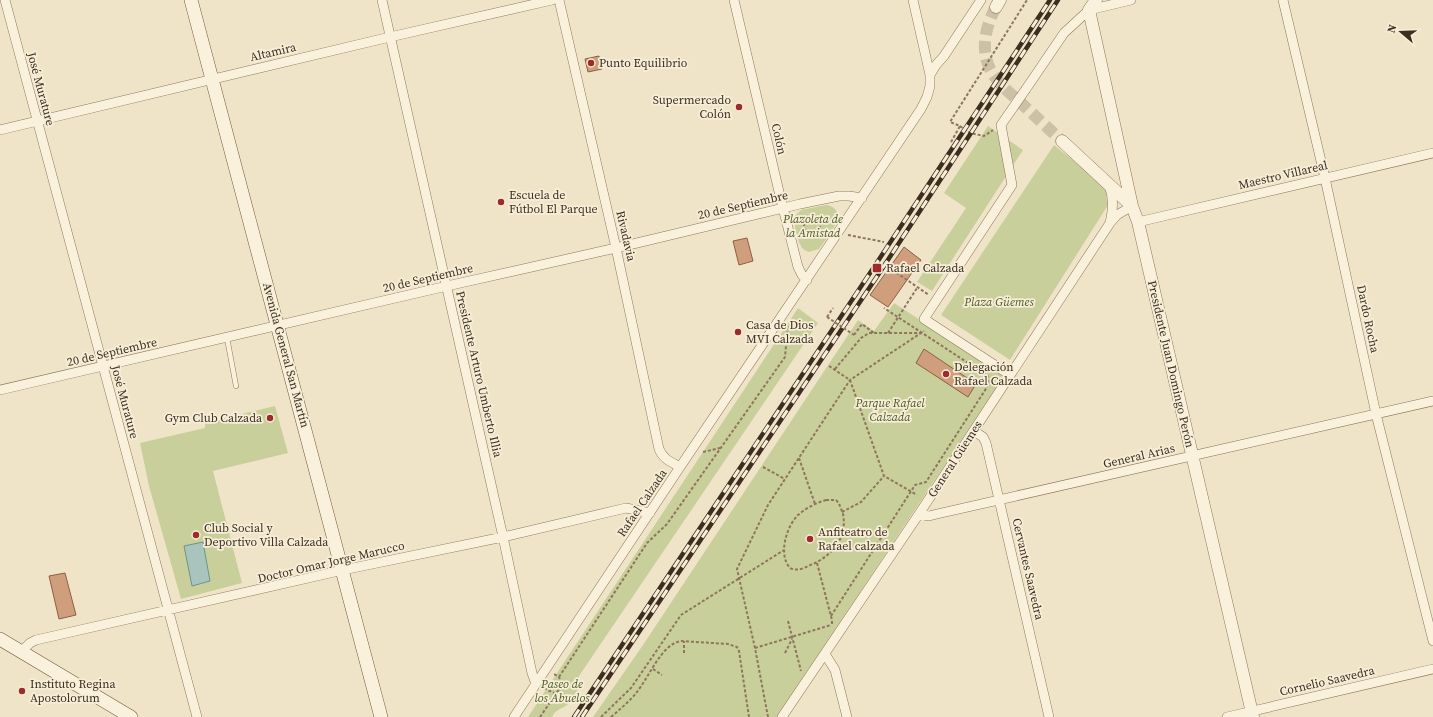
<svg xmlns="http://www.w3.org/2000/svg" width="1433" height="717" viewBox="0 0 1433 717" font-family="'Source Serif 4',serif">
	<rect width="100%" height="100%" fill="#f0e4c8"/>
	<path fill="#c9cf9b" d="M988 126 1023 150 932 291 917 282 966 208 944 193Z
		M1054 145 1115 194 1010 360 941 315Z
		M826 205C852 209 827 238 819 249L809 252C806 251 802 249 801 246 797 240 793 222 795 216L801 210Z
		M894 303 996 369 1001 375 1002 379 777 717H593L643 645 858 320 874 331Z
		M798 308 818 323 579 676C579 689 576 700 564 707 558 710 555 711 552 717H528Z
		M275 406 288 453 213 471 242 583 181 599 149 486 140 443 205 428V423Z"/>
	<path fill="#a9c4bc" stroke="#6f938a" d="M203 542 210 581 192 586 184 546Z"/>
	<path fill="#cf9f7d" stroke="#8d5f41" d="M599 56 602 69 588 72 585 59Z
		M747 238 753 261 739 265 733 241Z
		M904 247 921 260 888 307 870 295Z
		M924 349 976 384 968 397 916 363Z
		M65 573 76 615 59 619 49 576Z"/>
	<g fill="none" stroke-linecap="round" stroke-linejoin="round">
		<path stroke="#ccc0a6" stroke-width="12" stroke-dasharray="12 6" stroke-linecap="butt" d="M996 7C986 25 980 49 990 69 997 83 1010 93 1021 103 1035 116 1049 129 1062 141"/>
		<defs>
			<path id="service" d="M227 338 236 386"/>
			<path id="minor" d="M5 0 197 717
				M382 0 503 537 532 673 536 684
				M559 0 616 248 659 449C663 459 671 462 680 467
				M734 0 780 196 798 267 802 275 807 280
				M913 0 930 75
				M1283 0 1325 178 1376 414 1433 641
				M1026 89 1064 33 1089 10 1131 0
				M0 130 390 37 552 0
				M1109 185C1114 199 1113 209 1110 223
				M1138 222 1433 153
				M1010 375 924 319 1012 185 1001 125 1010 112
				M0 390 447 286 616 248 800 204 839 196H849L862 198
				M974 431 983 437 986 443 1049 717
				M919 514 929 516 937 514 1433 401
				M21 652 30 643 36 640 343 570 503 537 626 508 650 513
				M825 654 835 670 847 717
				M514 717 680 467 921 109 927 97 930 86V75L936 65 944 56 981 0
				M782 717 919 514 1110 223 1117 215 1132 206
				M1227 717 1433 669"/>
			<path id="tertiary" d="M1096 0 1089 10 1132 206 1138 222 1253 717
				M996 7 1000 0
				M1062 141 1132 206"/>
			<path id="secondary" d="M191 0 381 717
				M0 639 131 717"/>
		</defs>
		<use href="#service" stroke="#8d765c" stroke-width="5.5"/>
		<use href="#minor" stroke="#8d765c" stroke-width="10"/>
		<use href="#tertiary" stroke="#8d765c" stroke-width="13"/>
		<use href="#secondary" stroke="#6f573f" stroke-width="14"/>
		<path stroke="#8d765c" stroke-width="2" stroke-dasharray="3 2" stroke-linecap="butt" d="M960 126 970 133 984 136 993 130
			M951 142 960 126 950 122 1027 0
			M796 216 805 221
			M804 226a8 8 0 1 1 16 0a8 8 0 1 1-16 0Z
			M819 230 826 235
			M848 235 884 242
			M888 267 929 295
			M827 317 833 308
			M888 333 917 288
			M854 335 862 324 874 333
			M829 366 850 380 884 476 917 495
			M835 369 861 338 869 333H922
			M703 452 720 448
			M799 458 815 504
			M763 467 785 479
			M826 500H836C840 504 841 509 843 514 848 539 830 558 808 566 803 569 796 571 790 568 778 555 786 527 798 515 806 508 816 503 826 500Z
			M842 512 861 502 884 476
			M817 563 832 620V626
			M831 616 915 485 926 482 989 384 988 376 884 308
			M788 621 801 671
			M755 648 831 625
			M684 653V641
			M785 653 792 639
			M653 669 662 675
			M559 677 647 543 667 524 785 357 788 325
			M544 688 556 694
			M540 717 562 685 559 677 554 674
			M601 717 631 688 681 615 784 550
			M611 717C620 709 629 702 636 693 649 678 661 644 681 641L728 644 737 647 739 651 749 717
			M768 717 755 648 737 569 768 505 850 380 924 331"/>
		<use href="#service" stroke="#faf1dc" stroke-width="4.5"/>
		<use href="#minor" stroke="#faf1dc" stroke-width="9"/>
		<use href="#tertiary" stroke="#faf1dc" stroke-width="12"/>
		<use href="#secondary" stroke="#faf1dc" stroke-width="13"/>
		<defs>
			<path id="rail" d="M574 717 874 267 1050 0
				M582 717 880 272 1058 0"/>
		</defs>
		<use href="#rail" stroke="#3d2e20" stroke-width="4.5"/>
		<use href="#rail" stroke="#f7eed8" stroke-width="3" stroke-dasharray="9" stroke-linecap="butt"/>
		<defs>
			<path id="minor-bridge" d="M1010 112 1026 89"/>
		</defs>
		<use href="#minor-bridge" stroke="#8d765c" stroke-width="10" stroke-linecap="butt"/>
		<path stroke="#8d765c" stroke-width="2" stroke-dasharray="3 2" stroke-linecap="butt" d="M827 317 854 335"/>
		<use href="#minor-bridge" stroke="#faf1dc" stroke-width="9"/>
	</g>
	<g fill="#9e2a2b" stroke="#f7eed8" stroke-width="1.5">
		<circle cx="591" cy="63" r="4"/>
		<circle cx="739" cy="107" r="4"/>
		<circle cx="501" cy="202" r="4"/>
		<rect x="872" y="263" width="10" height="10" rx="2"/>
		<circle cx="738" cy="332" r="4"/>
		<circle cx="946" cy="374" r="4"/>
		<circle cx="270" cy="418" r="4"/>
		<circle cx="196" cy="535" r="4"/>
		<circle cx="810" cy="539" r="4"/>
		<circle cx="22" cy="691" r="4"/>
	</g>
	<g text-anchor="middle" stroke-width="3.5" stroke-linejoin="round" paint-order="stroke">
		<g font-size="12" fill="#3d2e20" stroke="#f7eed8">
			<text transform="translate(273 52) rotate(-13)" y="4">Altamira</text>
			<text transform="translate(41 89) rotate(75)" y="4">José Murature</text>
			<text transform="translate(779 139) rotate(77)" y="4">Colón</text>
			<text transform="translate(1283 175) rotate(-13)" y="4">Maestro Villareal</text>
			<text transform="translate(743 205) rotate(-13)" y="4">20 de Septiembre</text>
			<text transform="translate(626 236) rotate(77)" y="4">Rivadavia</text>
			<text transform="translate(428 278) rotate(-13)" y="4">20 de Septiembre</text>
			<text transform="translate(1368 319) rotate(78)" y="4">Dardo Rocha</text>
			<text transform="translate(112 352) rotate(-13)" y="4">20 de Septiembre</text>
			<text transform="translate(286 355) rotate(75)" y="4">Avenida General San Martín</text>
			<text transform="translate(1171 364) rotate(77)" y="4">Presidente Juan Domingo Perón</text>
			<text transform="translate(479 374) rotate(77)" y="4">Presidente Arturo Umberto Illia</text>
			<text transform="translate(125 402) rotate(75)" y="4">José Murature</text>
			<text transform="translate(1139 456) rotate(-13)" y="4">General Arias</text>
			<text transform="translate(955 459) rotate(-57)" y="4">General Güemes</text>
			<text transform="translate(642 503) rotate(-56)" y="4">Rafael Calzada</text>
			<text transform="translate(331 562) rotate(-13)" y="4">Doctor Omar Jorge Marucco</text>
			<text transform="translate(1028 569) rotate(77)" y="4">Cervantes Saavedra</text>
			<text transform="translate(1327 681) rotate(-13)" y="4">Cornelio Saavedra</text>
		</g>
		<g font-size="12" fill="#3d2e20" stroke="#f7eed8" text-anchor="start">
			<text x="599" y="67">Punto Equilibrio</text>
			<text x="731" y="104" text-anchor="end">Supermercado<tspan x="731" dy="14">Colón</tspan></text>
			<text x="509" y="199">Escuela de<tspan x="509" dy="14">Fútbol El Parque</tspan></text>
			<text x="886" y="272">Rafael Calzada</text>
			<text x="746" y="329">Casa de Dios<tspan x="746" dy="14">MVI Calzada</tspan></text>
			<text x="954" y="371">Delegación<tspan x="954" dy="14">Rafael Calzada</tspan></text>
			<text x="262" y="422" text-anchor="end">Gym Club Calzada</text>
			<text x="204" y="532">Club Social y<tspan x="204" dy="14">Deportivo Villa Calzada</tspan></text>
			<text x="818" y="536">Anfiteatro de<tspan x="818" dy="14">Rafael calzada</tspan></text>
			<text x="30" y="688">Instituto Regina<tspan x="30" dy="14">Apostolorum</tspan></text>
		</g>
		<g font-size="12" font-style="italic" fill="#4d5a26" stroke="#f7eed8">
			<text x="813" y="223">Plazoleta de<tspan x="813" dy="14">la Amistad</tspan></text>
			<text x="999" y="306">Plaza Güemes</text>
			<text x="890" y="407">Parque Rafael<tspan x="890" dy="14">Calzada</tspan></text>
			<text x="562" y="688">Paseo de<tspan x="562" dy="14">los Abuelos</tspan></text>
		</g>
	</g>
	<g transform="translate(1401 32) rotate(289)" stroke="#f7eed8" stroke-width="3" paint-order="stroke">
	<path d="M0-3L7 15L0 10L-7 15Z" fill="#3d2e20"/>
	<text y="-6" font-size="11" font-weight="bold" text-anchor="middle" fill="#3d2e20">N</text>
	</g>
</svg>
